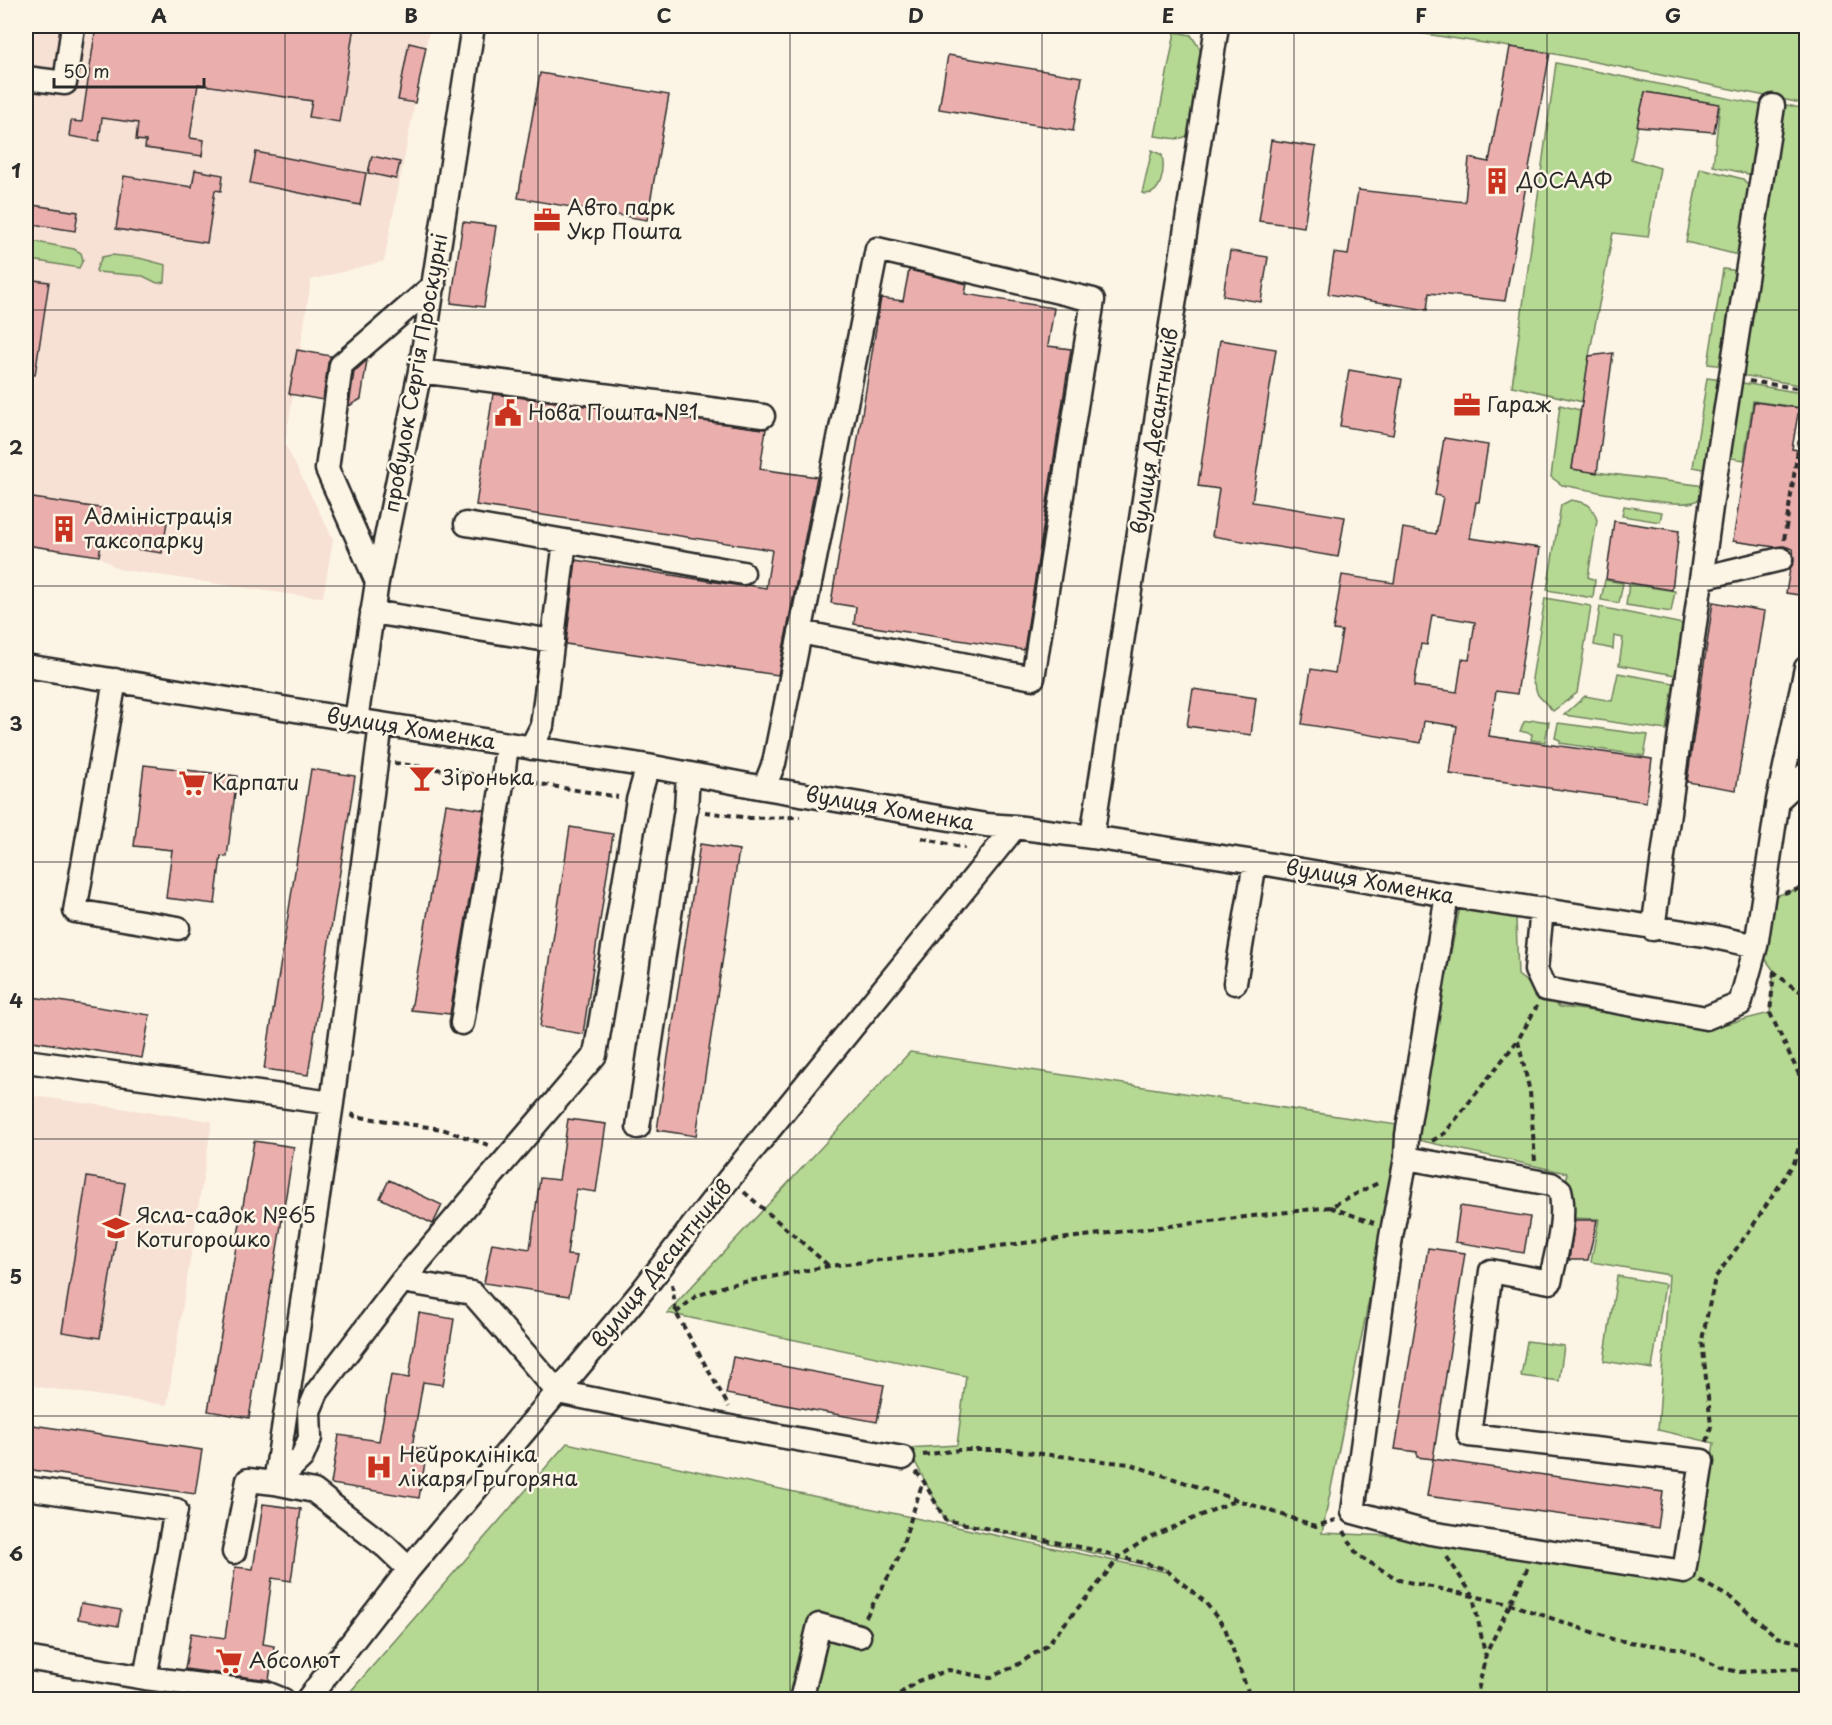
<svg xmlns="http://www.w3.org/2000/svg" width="1832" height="1725" viewBox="0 0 1832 1725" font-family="'Playpen Sans',sans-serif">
	<rect width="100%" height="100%" fill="#fcf5e5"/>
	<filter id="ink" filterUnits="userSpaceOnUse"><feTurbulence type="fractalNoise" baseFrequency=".0167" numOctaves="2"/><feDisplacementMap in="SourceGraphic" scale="12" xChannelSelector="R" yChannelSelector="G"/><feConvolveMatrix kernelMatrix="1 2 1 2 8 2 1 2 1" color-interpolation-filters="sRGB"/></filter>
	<g filter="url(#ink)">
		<path fill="#f7e0d4" d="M26 26H430L384 261 311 280 300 351H296L290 394 293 395 285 444 333 539 323 597 294 595 118 569 99 556 26 546Z
			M26 1095 212 1121 167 1405 26 1385Z"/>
		<path fill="#b5d892" stroke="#70825e" stroke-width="1.5" d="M1373 26H1806V104L1550 53Z
			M1175 32 1191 35 1200 49 1201 55 1190 133C1181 143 1167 137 1155 136Z
			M1556 63 1766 106 1757 170 1748 174 1713 166 1720 104 1645 92 1631 159 1660 168 1648 237 1613 233 1589 356 1583 402 1512 386Z
			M1782 104 1806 109V386L1740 375Z
			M1152 150 1162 155C1165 169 1162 199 1142 193Z
			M1700 168 1743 179 1752 190 1742 256 1686 242Z
			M26 240 74 249 81 253 83 260 79 268 26 259Z
			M112 255 139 258 166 265 165 282 157 283 143 276 97 272 96 270 102 257Z
			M1723 269 1740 271 1725 366 1708 364Z
			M1707 378 1722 380 1709 470 1693 467Z
			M1737 382 1801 393 1803 399 1802 408 1753 401 1744 460 1725 457Z
			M1560 405 1580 410 1572 469 1705 486C1703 492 1702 498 1696 501 1679 510 1586 489 1562 485L1551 477Z
			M1571 500C1588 503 1592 504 1597 520L1588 577 1595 580 1593 598 1547 590 1561 505Z
			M1624 506 1662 512 1660 522 1622 516Z
			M1605 580 1623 583 1619 603 1601 600Z
			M1629 584 1675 591 1671 612 1626 605Z
			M1545 598 1591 606 1577 693 1553 711 1538 695 1532 679Z
			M1600 607 1683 624 1675 675 1619 665 1623 638 1614 636 1613 649 1594 645Z
			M1618 673 1674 683 1666 730 1564 715 1585 696 1612 701Z
			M1535 720 1549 722 1545 742 1531 740 1532 734 1520 731 1524 722Z
			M1558 723 1648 735 1644 756 1560 743V740L1555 738Z
			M1806 887V1699L343 1700 567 1443 1166 1572 1165 1569 945 1520 908 1448 957 1445 966 1376 667 1313 910 1052 1404 1126 1322 1533 1417 1537 1693 1582 1714 1443 1658 1430 1669 1275 1591 1262 1599 1219 1565 1218 1567 1173 1413 1139 1460 907 1500 913 1516 918 1518 975 1560 1007 1718 1026 1770 1013 1774 971 1756 946 1764 899Z
			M1617 1276 1665 1284 1652 1369 1604 1361Z
			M1527 1341 1564 1346 1559 1381 1521 1376Z"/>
		<path fill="#eaafad" stroke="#2b2b2b" stroke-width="1.5" fill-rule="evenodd" d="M96 26H354L339 122 309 117 312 101 198 84 190 138 204 140 202 156 145 148 146 141 136 140 138 123 102 118 99 141 69 136 71 121 82 122Z
			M409 43 426 47 415 103 398 100Z
			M1510 47 1550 53 1505 301 1429 293 1427 310 1328 294 1334 253 1348 255 1358 190 1465 202 1469 158 1489 162Z
			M948 55 1082 77 1073 131 939 109Z
			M540 73 669 95 647 220 518 198Z
			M1645 92 1719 104 1714 132 1637 126Z
			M1271 140 1316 147 1304 227 1259 221Z
			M256 152 366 173 360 205 250 183Z
			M372 156 400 162 396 179 368 173Z
			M195 170 223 175 221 191 215 190 207 243 116 229 124 176 192 187Z
			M26 204 78 212 75 231 26 223Z
			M463 222 496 226 484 307 451 303Z
			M1230 251 1268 257 1261 302 1223 296Z
			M909 270 967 284 965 294 1054 308 1048 346 1071 349 1024 650 854 624 856 607 831 603 881 298 903 301Z
			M26 279 49 282 35 375 26 374Z
			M1220 340 1276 349 1252 502 1345 517 1338 557 1212 536 1219 489 1198 486Z
			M297 350 331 356 328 363 323 400 289 394Z
			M1613 353 1597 473 1572 469 1589 356Z
			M367 360 361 399 349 406 354 372Z
			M1349 370 1402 379 1393 435 1340 426Z
			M493 394 766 429 760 469 817 477 778 675 566 644 576 560 741 586 748 585 766 588 772 550 476 505Z
			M1754 402 1799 408 1792 449 1806 451V596L1786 593 1790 569 1794 562 1793 549 1784 546 1775 547 1733 541Z
			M1444 438 1488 445 1479 502H1476L1470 538 1540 548 1517 694 1496 691 1489 736 1652 759 1646 802 1450 774 1457 726 1424 721 1421 743 1302 724 1311 669 1335 673 1342 631 1333 630 1342 575 1394 583 1403 528 1436 534 1443 497 1435 495ZM1432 615 1475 622 1469 660 1462 659 1457 692 1414 686 1421 644 1427 645Z
			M26 497 106 509V513L167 522 162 553 101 544 99 556 26 545Z
			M1614 521 1679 531 1672 590 1606 579Z
			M1713 602 1765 611 1736 790 1687 782Z
			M1193 689 1256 698 1251 735 1187 726Z
			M144 765 237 776 227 857 221 856 215 904 166 898 172 850 134 846Z
			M311 769 355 776 308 1075 264 1069Z
			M446 804 484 810 450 1014 411 1010Z
			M570 827 613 834 583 1034 540 1027Z
			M700 844 739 850 696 1136 657 1130Z
			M26 996 150 1015 142 1058 26 1040Z
			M568 1119 606 1124 596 1192 576 1189 567 1255 577 1256 569 1296 484 1283 492 1243 530 1249 540 1178 559 1180Z
			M254 1141 294 1147 249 1418 208 1411Z
			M87 1177 125 1183 100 1338 62 1332Z
			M389 1180 442 1205 433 1224 380 1198Z
			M1460 1206 1530 1217 1524 1253 1455 1242Z
			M1575 1220H1597L1588 1260H1569Z
			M1428 1248 1465 1253 1433 1459 1417 1457V1452L1395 1449Z
			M419 1313 454 1319 443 1385 423 1382 412 1447 427 1450 419 1498 331 1484 339 1435 379 1441 391 1375 409 1378Z
			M733 1357 884 1385 877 1422 726 1394Z
			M26 1424 202 1450 195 1494 26 1469Z
			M1433 1459 1663 1492 1658 1528 1427 1496Z
			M263 1504 301 1509 291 1581 272 1578 263 1644 274 1646 269 1680 185 1669 191 1633 225 1638 235 1567 253 1569Z
			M81 1603 121 1610 118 1626 78 1619Z"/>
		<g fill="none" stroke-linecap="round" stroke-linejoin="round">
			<defs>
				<path id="minor" d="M26 78 65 83 73 26
					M420 371 763 416
					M466 524 565 541
					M1701 578 1781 559
					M377 582 327 469 341 365 434 285
					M372 612 553 641
					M26 666 356 720 648 766 764 788 986 825 1015 827 1092 837 1255 862 1447 895 1710 936 1756 946
					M115 680 75 911 178 928
					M356 720 377 582 420 371 473 26
					M531 748 542 726 565 541 743 573
					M764 788 774 763 877 249 1093 300 1033 678 800 632
					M1778 800 1806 774
					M1092 837 1217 26
					M1542 909 1536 970 1545 989 1706 1018 1740 1004 1756 946 1778 800 1806 668
					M1653 929 1715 478 1773 106
					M1235 983 1255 862
					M462 1023 503 778 507 744
					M26 1061 332 1103
					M638 1127 686 809 688 774
					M1406 1158 1551 1184 1560 1190C1567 1217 1556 1255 1550 1282L1491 1271 1469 1435 1702 1461 1684 1572 1430 1533 1353 1512 1391 1237 1406 1158 1407 1135 1447 895
					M402 1281 595 1055 638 800 648 766
					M275 1483 302 1457 310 1438 309 1411 317 1392 402 1281 472 1293 558 1392 735 1428 903 1458
					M275 1483 332 1103 381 724
					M26 1488 176 1510 145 1678
					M234 1552 248 1480 275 1483 314 1491 386 1547 409 1569
					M26 1658 145 1678 266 1693 283 1700
					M307 1700 409 1569 642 1291 729 1179 1015 827
					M801 1700 819 1625 859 1636"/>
			</defs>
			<use href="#minor" stroke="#2b2b2b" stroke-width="27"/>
			<path stroke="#2b2b2b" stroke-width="4" stroke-dasharray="6 4.5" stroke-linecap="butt" d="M1749 381 1803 389 1806 397
				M1784 540 1806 398
				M394 763 485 776
				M522 781 618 797
				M705 812 750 818 800 817
				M922 838 965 848
				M1784 893 1806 887
				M1773 971 1794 988 1806 994
				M1774 971 1770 1013 1805 1087 1806 1099
				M1518 1041 1530 1092 1535 1161
				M354 1113 353 1116 442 1129 491 1146
				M1432 1141 1445 1133 1518 1040 1537 1006
				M744 1192 829 1266
				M1330 1207 1374 1223
				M672 1284 676 1313 729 1407
				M676 1313 696 1296 728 1285 829 1266 1330 1207 1380 1182
				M1707 1442 1711 1426 1702 1340 1715 1278 1750 1230 1794 1163 1806 1124
				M923 1455 959 1450H1008L1129 1464 1316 1526 1336 1520
				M916 1472 923 1480 945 1520 1095 1550 1165 1569 1205 1602 1225 1628 1251 1700
				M1344 1531 1357 1555 1399 1580 1510 1604 1615 1640 1682 1649 1721 1668 1740 1672 1806 1668
				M1447 1557 1473 1596 1485 1654
				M1700 1581 1731 1598 1777 1637 1806 1644
				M866 1617 898 1559 923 1481
				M1798 1669 1806 1672
				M891 1700 918 1681 949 1670 989 1678 1017 1665 1046 1646 1103 1578 1119 1557 1146 1539 1234 1501
				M1476 1700 1486 1654 1528 1567"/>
			<use href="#minor" stroke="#fcf5e5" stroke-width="22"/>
		</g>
	</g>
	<path fill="none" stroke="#2b2b2b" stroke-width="1.5" stroke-opacity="0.55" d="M285 26V1700M538 26V1700M790 26V1700M1042 26V1700M1294 26V1700M1547 26V1700M26 310H1806M26 586H1806M26 862H1806M26 1139H1806M26 1416H1806"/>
	<defs>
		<symbol id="building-bare" viewBox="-9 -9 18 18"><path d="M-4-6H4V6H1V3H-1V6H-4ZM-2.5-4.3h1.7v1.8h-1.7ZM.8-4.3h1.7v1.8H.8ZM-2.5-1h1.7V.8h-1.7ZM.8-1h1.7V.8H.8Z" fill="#c8321e" stroke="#fcf5e5" stroke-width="2.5" paint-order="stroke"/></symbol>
		<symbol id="office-bare" viewBox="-9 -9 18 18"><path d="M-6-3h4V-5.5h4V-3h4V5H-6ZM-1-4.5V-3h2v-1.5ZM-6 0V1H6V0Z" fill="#c8321e" stroke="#fcf5e5" stroke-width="2.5" paint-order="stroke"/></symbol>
		<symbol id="civic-bare" viewBox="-9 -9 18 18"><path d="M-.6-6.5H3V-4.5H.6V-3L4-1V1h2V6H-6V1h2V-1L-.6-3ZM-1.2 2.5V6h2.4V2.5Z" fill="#c8321e" stroke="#fcf5e5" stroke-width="2.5" paint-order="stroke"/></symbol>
		<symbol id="bar-bare" viewBox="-9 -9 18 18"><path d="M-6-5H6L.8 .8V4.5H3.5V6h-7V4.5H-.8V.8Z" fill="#c8321e" stroke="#fcf5e5" stroke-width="2.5" paint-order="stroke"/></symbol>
		<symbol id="supermarket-bare" viewBox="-9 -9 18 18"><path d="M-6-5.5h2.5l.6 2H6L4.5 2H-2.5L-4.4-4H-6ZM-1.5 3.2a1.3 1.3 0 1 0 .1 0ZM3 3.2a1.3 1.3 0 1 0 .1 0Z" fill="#c8321e" stroke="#fcf5e5" stroke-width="2.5" paint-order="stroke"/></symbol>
		<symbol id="school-bare" viewBox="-9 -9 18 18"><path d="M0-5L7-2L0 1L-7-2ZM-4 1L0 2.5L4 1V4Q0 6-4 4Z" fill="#c8321e" stroke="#fcf5e5" stroke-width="2.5" paint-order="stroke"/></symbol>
		<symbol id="hospital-bare" viewBox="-9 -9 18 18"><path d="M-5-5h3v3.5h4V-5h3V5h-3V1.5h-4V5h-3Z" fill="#c8321e" stroke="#fcf5e5" stroke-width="2.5" paint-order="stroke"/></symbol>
	</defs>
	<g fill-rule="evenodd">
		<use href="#building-bare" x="1478" y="162" width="38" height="38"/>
		<use href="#office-bare" x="528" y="201" width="38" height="38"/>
		<use href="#office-bare" x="1448" y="386" width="38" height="38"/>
		<use href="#civic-bare" x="489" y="394" width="38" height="38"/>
		<use href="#building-bare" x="45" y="510" width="38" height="38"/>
		<use href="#bar-bare" x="403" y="759" width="38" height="38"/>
		<use href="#supermarket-bare" x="173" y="764" width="38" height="38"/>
		<use href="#school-bare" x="97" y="1209" width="38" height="38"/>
		<use href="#hospital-bare" x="360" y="1448" width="38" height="38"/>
		<use href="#supermarket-bare" x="210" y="1642" width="38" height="38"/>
	</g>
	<g text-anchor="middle" stroke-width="5" stroke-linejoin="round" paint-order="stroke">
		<g font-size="21" fill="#2b2b2b" stroke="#fcf5e5" text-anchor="start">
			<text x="1517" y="188">ДОСААФ</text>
			<text x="567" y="215">Авто парк<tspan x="567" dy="24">Укр Пошта</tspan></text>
			<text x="1487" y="412">Гараж</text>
			<text x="528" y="420">Нова Пошта №1</text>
			<text x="84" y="524">Адміністрація<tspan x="84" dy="24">таксопарку</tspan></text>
			<text x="442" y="785">Зіронька</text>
			<text x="212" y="790">Карпати</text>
			<text x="136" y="1223">Ясла-садок №65<tspan x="136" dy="24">Котигорошко</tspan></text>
			<text x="399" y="1462">Нейроклініка<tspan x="399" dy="24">лікаря Григоряна</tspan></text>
			<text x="249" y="1668">Абсолют</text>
		</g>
		<g font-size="21" fill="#2b2b2b" stroke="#fcf5e5">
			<text transform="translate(416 373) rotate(-80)" y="7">провулок Сергія Проскурні</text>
			<text transform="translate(1155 431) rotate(-81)" y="7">вулиця Десантників</text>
			<text transform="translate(411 729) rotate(9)" y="7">вулиця Хоменка</text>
			<text transform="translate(890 809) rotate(10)" y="7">вулиця Хоменка</text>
			<text transform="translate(1370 882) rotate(10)" y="7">вулиця Хоменка</text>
			<text transform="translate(662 1264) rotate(-51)" y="7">вулиця Десантників</text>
		</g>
	</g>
	<rect width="1832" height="1725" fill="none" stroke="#fcf5e5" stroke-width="66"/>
	<path d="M54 78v9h150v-9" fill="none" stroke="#2b2b2b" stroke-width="3"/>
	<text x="63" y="78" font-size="18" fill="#2b2b2b" stroke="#fcf5e5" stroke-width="4.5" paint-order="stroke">50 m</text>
	<rect x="33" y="33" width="1766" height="1659" fill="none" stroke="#2b2b2b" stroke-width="2"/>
	<g font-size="20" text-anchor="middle" font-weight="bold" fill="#2b2b2b">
		<text x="159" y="23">A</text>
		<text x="411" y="23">B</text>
		<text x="664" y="23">C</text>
		<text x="916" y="23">D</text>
		<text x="1168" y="23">E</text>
		<text x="1421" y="23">F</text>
		<text x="1673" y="23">G</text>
		<text x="16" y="178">1</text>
		<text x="16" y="455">2</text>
		<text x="16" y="731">3</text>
		<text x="16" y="1008">4</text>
		<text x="16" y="1284">5</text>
		<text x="16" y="1561">6</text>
	</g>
</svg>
